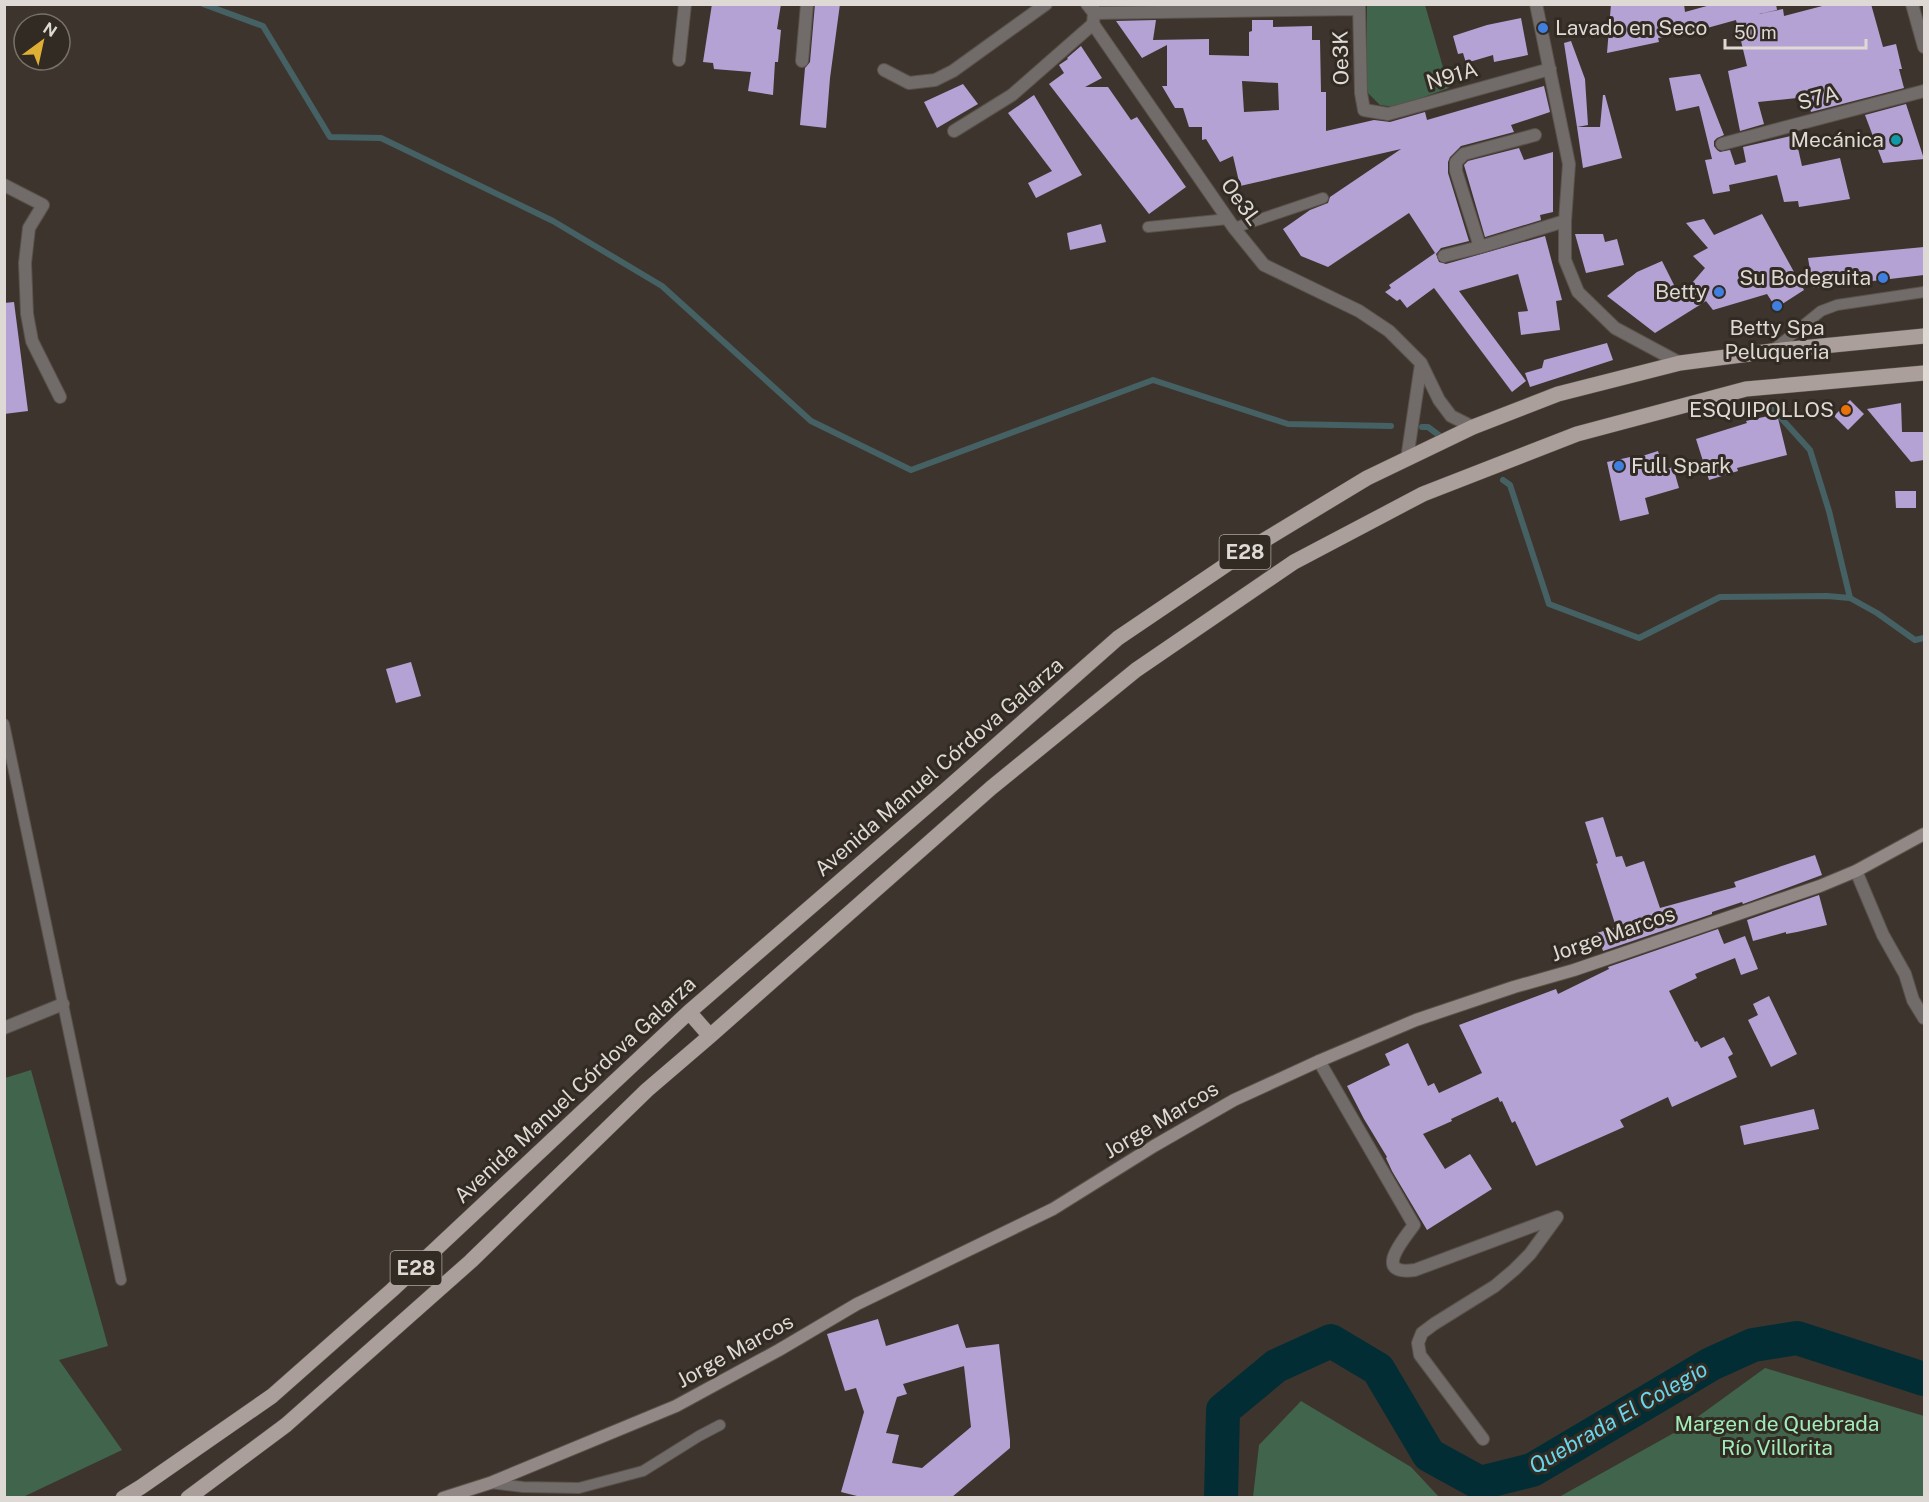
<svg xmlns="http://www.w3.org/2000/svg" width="1929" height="1502" viewBox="0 0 1929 1502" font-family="'Public Sans',sans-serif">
	<rect width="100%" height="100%" fill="#3d352d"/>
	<path fill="#41644c" d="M1367 5H1425L1449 88 1396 107 1380 105 1367 92Z
		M31 1070 108 1346 59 1360 122 1450 23 1497H5V1078Z
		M1765 1368 1924 1416V1497H1559L1681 1429Z
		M1301 1401 1411 1467 1439 1497H1253L1259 1445Z"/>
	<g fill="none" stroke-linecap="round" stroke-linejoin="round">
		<path stroke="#456164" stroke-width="6" d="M203 4 263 26 330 137 381 138 553 221 662 286 811 421 911 470 1153 380 1288 424 1391 426
			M1772 408 1810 450 1829 511 1850 598
			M1422 427H1428L1440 436
			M1503 480 1510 485 1549 604 1639 638 1720 597 1827 596 1850 598 1877 613 1915 640 1924 638"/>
		<path stroke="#032d34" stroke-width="34" d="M1221 1498 1223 1410 1276 1366 1331 1341 1378 1369 1429 1455 1480 1483 1532 1470 1711 1364 1753 1345 1797 1338 1924 1379"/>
	</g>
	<path fill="#b4a2d5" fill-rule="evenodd" d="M712 4H781L777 29 781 30 778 62H775L773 95 748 91 751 72 714 69 713 63 703 62Z
		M815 4H840L830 78 826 128 800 125 805 68 810 62Z
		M1611 4H1684L1685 12 1714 4H1776L1777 10 1759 14 1783 9 1784 16 1830 4H1871L1883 47 1896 44 1902 69H1899L1904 88 1811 112 1807 97 1758 102 1764 124 1740 131 1728 71 1747 66 1736 20 1689 33 1658 38 1659 42 1607 53Z
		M1521 18 1528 55 1494 62 1493 55 1466 63 1463 53 1458 54 1453 36 1487 25Z
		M1156 20 1153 40 1209 39V55L1249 56V32L1252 31V20H1273V27L1312 26V40H1320L1321 92H1326V131L1374 120 1390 122 1425 112 1427 120 1544 86 1550 112 1511 125 1514 132 1461 146 1450 157 1448 162V173L1469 241 1441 248 1436 254 1439 262 1446 264 1545 236 1562 300 1556 301 1560 330 1521 335 1518 312 1528 311 1518 274 1459 291 1526 381 1512 392 1434 288 1407 308 1400 299 1397 301 1385 292 1391 288 1389 285 1435 253 1409 213 1328 267 1301 256 1283 229 1310 210 1328 203 1330 197 1401 149 1240 186 1233 156 1220 162 1206 139 1202 140V127H1189L1183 108H1175L1162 86H1167V45L1142 58 1116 21ZM1242 81 1278 83 1279 110 1244 112Z
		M1571 41 1585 79 1588 125 1577 127 1564 43Z
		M1081 46 1102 78 1085 87H1108L1131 120 1137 117 1186 187 1149 214 1049 84 1064 73 1059 65 1068 59 1067 58Z
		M1700 74 1724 135 1717 138 1714 141V146L1717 150 1720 152 1730 150 1735 165 1746 162 1743 147 1795 135 1802 166 1840 158 1850 199 1799 207 1798 201 1784 202 1777 175 1729 185 1730 191 1713 194 1705 160 1712 159 1699 106 1676 111 1669 78Z
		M963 84 978 104 937 128 924 102Z
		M1034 95 1082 175 1036 198 1028 183 1052 171 1008 113Z
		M1603 95H1605L1622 158 1583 168 1577 127H1600Z
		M1906 104 1924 159 1883 163 1865 115Z
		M1519 148 1524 160 1553 152V212L1540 215 1541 220 1485 237 1464 165 1468 161Z
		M1762 214 1804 290 1776 308 1767 294 1713 310 1706 301 1655 333 1607 296 1637 272 1662 261 1680 297 1705 268 1693 256 1708 248 1686 223 1704 219 1714 235Z
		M1101 224 1106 242 1070 250 1067 233Z
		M1575 234H1603L1605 242 1617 239 1624 265 1586 273Z
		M1924 247V275L1813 288 1808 258Z
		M14 302 28 411 4 414V303Z
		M1607 343 1613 360 1530 387 1525 373 1542 368 1544 360Z
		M1850 400 1864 414 1848 430 1834 416Z
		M1901 403 1902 432H1924V460L1911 462 1867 409Z
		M1777 414 1787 455 1737 468 1738 471 1709 480 1696 439 1747 423 1746 421Z
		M1658 451 1664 470 1673 467 1679 488 1645 498 1649 514 1620 521 1607 462 1635 456 1636 458Z
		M1895 491H1916V508H1896Z
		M411 662 421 696 396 703 386 669Z
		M1603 817 1616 857 1622 856 1626 867 1644 861 1660 908 1736 887 1734 882 1815 855 1822 875 1743 904 1742 902 1712 912V914L1603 951 1597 933 1616 927 1596 864 1598 863 1585 822Z
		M1819 895 1827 925 1797 932 1786 934V932L1753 941 1747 920Z
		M1718 929 1724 944 1745 936 1758 969 1741 975 1735 958 1695 974 1697 978 1669 991 1695 1042 1697 1041 1701 1048 1724 1037 1733 1054 1728 1057 1737 1077 1672 1107 1668 1097 1620 1120 1624 1127 1536 1166 1515 1121 1512 1123 1502 1101 1500 1102 1498 1097 1451 1119 1452 1121 1423 1134 1445 1169 1470 1154 1492 1189 1427 1230 1392 1171 1386 1158 1387 1157 1364 1119 1347 1086 1390 1065 1385 1054 1408 1043 1428 1086 1434 1083 1439 1093 1482 1073 1459 1025 1556 989 1558 994 1609 969 1608 967Z
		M1769 996 1797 1054 1771 1067 1748 1020 1758 1015 1753 1004Z
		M1814 1109 1819 1129 1744 1145 1740 1126Z
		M878 1319 886 1346 958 1324 966 1348 999 1344 1010 1440V1448L952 1497H861L841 1492 864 1412 856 1388 845 1391 827 1334ZM964 1366 971 1427 922 1468 892 1463 899 1435 886 1433 897 1397 907 1394 903 1384Z"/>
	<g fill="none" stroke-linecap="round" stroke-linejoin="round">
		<defs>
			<path id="service" d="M1148 227 1228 219
				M1234 228 1323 198
				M1773 350 1821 311 1837 305 1924 292
				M4 724 121 1280
				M490 1483 523 1487 579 1488 643 1471 699 1436 720 1425"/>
			<path id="minor" d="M1087 4 1094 13 1093 24 1234 228 1264 265 1359 311 1389 331 1421 363 1439 400 1451 416 1473 427
				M1359 4 1361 93 1364 110 1388 114 1550 69
				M1536 4 1569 164 1565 221V260L1578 292 1615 328 1680 363
				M1912 4 1924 47
				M1093 6 1094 13 1359 9
				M679 60 685 4
				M802 61 807 4
				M884 70 909 83 935 80 953 71 1046 4
				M954 131 1012 95 1093 24
				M1535 135 1464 154 1456 162V171L1480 247 1565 221
				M1722 144 1924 91
				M4 185 43 205 29 228 25 263 27 314 32 341 60 397
				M1444 256 1480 247
				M1407 459 1421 364
				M1856 871 1883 935 1905 974 1913 1000 1924 1018
				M4 1028 63 1004
				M1319 1061 1414 1225C1403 1240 1372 1276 1415 1270L1557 1217 1530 1254 1514 1270 1495 1286 1434 1324 1422 1333 1418 1343 1420 1355 1483 1439"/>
			<path id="secondary" d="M443 1498 490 1483 676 1406 779 1350 857 1304 1053 1209 1154 1146 1234 1100 1319 1061 1416 1020 1514 987 1574 970 1820 886 1856 871 1924 834"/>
			<path id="primary" d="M689 1012 710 1036
				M123 1498 141 1487 272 1396 392 1290 689 1012 948 788 1118 638 1248 550 1367 478 1473 427 1558 394 1680 363 1772 351 1924 336
				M188 1498 286 1425 471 1261 647 1090 710 1036 991 788 1136 670 1294 562 1423 494 1577 434 1746 389 1924 373"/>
		</defs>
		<use href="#service" stroke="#5a534b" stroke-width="12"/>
		<use href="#minor" stroke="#5a534b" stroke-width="14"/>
		<use href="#secondary" stroke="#5a534b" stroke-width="14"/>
		<use href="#primary" stroke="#5a534b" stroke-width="16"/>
		<use href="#service" stroke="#716b6a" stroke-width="10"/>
		<use href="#minor" stroke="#716b6a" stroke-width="12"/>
		<use href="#secondary" stroke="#928986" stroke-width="12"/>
		<use href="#primary" stroke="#ab9f9c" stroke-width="15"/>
	</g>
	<g fill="#3f7fe0" stroke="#322b23" stroke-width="2">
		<circle cx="1543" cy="28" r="6"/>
		<circle cx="1883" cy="278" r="6"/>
		<circle cx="1719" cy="292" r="6"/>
		<circle cx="1777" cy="306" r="6"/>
		<circle cx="1619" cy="466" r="6"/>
	</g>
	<circle fill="#0f9aa8" stroke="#322b23" stroke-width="2" cx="1896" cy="140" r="6"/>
	<circle fill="#e8710a" stroke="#322b23" stroke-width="2" cx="1846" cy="410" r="6"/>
	<g text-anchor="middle" stroke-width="6" stroke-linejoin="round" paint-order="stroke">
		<g fill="#322b23" stroke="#aaa59f" stroke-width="1.5">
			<rect x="1219.5" y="535" width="51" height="34" rx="4.5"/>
			<rect x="390.5" y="1251" width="51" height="34" rx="4.5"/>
		</g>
		<g font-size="20" font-weight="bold" fill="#ded9d4">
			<text x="1245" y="559">E28</text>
			<text x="416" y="1275">E28</text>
		</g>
		<g font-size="21" fill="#ded9d4" stroke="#322b23" text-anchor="end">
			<text x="1555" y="35" text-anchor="start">Lavado en Seco</text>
			<text x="1884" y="147">Mecánica</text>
			<text x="1871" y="285">Su Bodeguita</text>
			<text x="1707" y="299">Betty</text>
			<text x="1777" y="335" text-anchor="middle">Betty Spa<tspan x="1777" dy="24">Peluqueria</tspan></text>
			<text x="1834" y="417">ESQUIPOLLOS</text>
			<text x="1631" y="473" text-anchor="start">Full Spark</text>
		</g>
		<g font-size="21" fill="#ded9d4" stroke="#322b23">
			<text transform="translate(1341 58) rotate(-91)" y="7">Oe3K</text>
			<text transform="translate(1452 76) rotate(-16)" y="7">N91A</text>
			<text transform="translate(1818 98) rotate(-15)" y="7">S7A</text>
			<text transform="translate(1241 202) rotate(54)" y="7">Oe3L</text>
			<text transform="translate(939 767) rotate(-41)" y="7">Avenida Manuel Córdova Galarza</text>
			<text transform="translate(1613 934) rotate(-19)" y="7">Jorge Marcos</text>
			<text transform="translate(575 1090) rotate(-43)" y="7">Avenida Manuel Córdova Galarza</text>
			<text transform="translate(1161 1120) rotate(-31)" y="7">Jorge Marcos</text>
			<text transform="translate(735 1351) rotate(-29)" y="7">Jorge Marcos</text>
		</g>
		<g font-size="21" fill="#a0ecb8" stroke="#322b23">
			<text x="1777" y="1431">Margen de Quebrada<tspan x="1777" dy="24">Río Villorita</tspan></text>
		</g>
		<g font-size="22" font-style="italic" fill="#67d5eb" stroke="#322b23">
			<text transform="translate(1618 1417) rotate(-30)" y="8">Quebrada El Colegio</text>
		</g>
	</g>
	<rect width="1929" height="1502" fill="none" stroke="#ded9d4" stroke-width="12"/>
	<g transform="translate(42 42) rotate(33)"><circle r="28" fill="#322b23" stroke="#77716a" stroke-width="1.5"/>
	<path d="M0-4.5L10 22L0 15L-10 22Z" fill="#e0b034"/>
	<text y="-9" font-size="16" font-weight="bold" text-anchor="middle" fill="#ded9d4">N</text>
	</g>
	<path d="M1725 39v9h141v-9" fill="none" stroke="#ded9d4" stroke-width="3"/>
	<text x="1734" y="39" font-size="18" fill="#ded9d4" stroke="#322b23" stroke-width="4.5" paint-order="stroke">50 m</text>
</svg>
